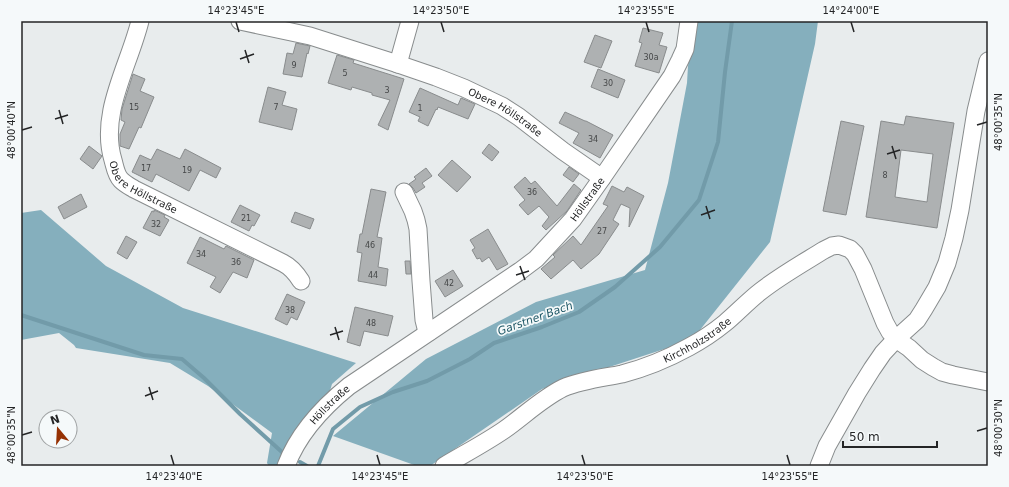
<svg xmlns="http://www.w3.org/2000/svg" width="1009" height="487" viewBox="0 0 1009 487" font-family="'DejaVu Sans',sans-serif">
	<rect width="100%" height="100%" fill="#e8eced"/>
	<path fill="#85afbd" d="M695 21H818L815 44 770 242 692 340 542 389 430 466H417L333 436 426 359 536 302 645 270 668 183 687 83 688 66Z
		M41 210 106 266 183 308 356 363 332 384 329 394 279 466H269L267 463 272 433 208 386 170 363 76 348 74 345 59 333 21 340V213Z"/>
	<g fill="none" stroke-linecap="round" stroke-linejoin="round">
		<path stroke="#729ba9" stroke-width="4" d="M21 315 144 355 182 359 204 378 240 414 283 453
			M300 462 307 466
			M318 466 333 429 360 407 393 392 427 381 470 359 494 343 542 327 579 312 615 287 660 247 699 200 718 142 725 72 732 21"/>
	</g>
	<path fill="#aeb1b2" stroke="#898c8d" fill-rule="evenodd" d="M643 28 663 33 659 45 667 47 659 73 635 66 642 43 639 42Z
		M595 35 612 41 601 68 584 62Z
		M296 43 310 46 308 54 307 53 302 77 283 74 287 53 293 54Z
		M337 55 354 60 353 63 404 79 388 130 378 125 390 100 372 95V93L352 87 351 90 328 83Z
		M598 69 625 80 618 98 591 87Z
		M133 74 145 79 140 91 154 97 141 128 139 127 129 149 120 146V134L125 122 121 120 122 109Z
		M268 87 286 92 282 105 297 109 292 130 259 122Z
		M420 88 458 105 461 98 475 104 468 119 438 107 437 110 436 109 428 126 418 121 420 117 409 112Z
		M565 112 585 121H586L613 135 600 158 573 143 579 133 559 123Z
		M906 116 954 123 937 228 866 217 881 121 904 125ZM901 150 933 154 927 202 895 197Z
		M841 121 864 126 846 215 823 211Z
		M489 144 499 152 492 161 482 153Z
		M89 146 102 156 93 169 80 159Z
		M157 149 180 159 185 149 221 168 216 178 200 170 189 191 156 174 152 182 132 172 140 155 151 160Z
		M452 160 471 177 457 192 438 175Z
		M569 167 579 174 573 182 563 175Z
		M426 168 432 176 422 183 425 187 416 193 413 188 409 184 416 179 414 177Z
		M525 177 531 184 535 181 557 206 574 184 581 190 567 211 546 230 542 226 549 217 539 206 528 215 519 205 525 200 514 187Z
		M612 186 624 192 627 187 644 196 629 227 630 208 621 204 613 220 619 224 599 254 581 269 573 260 551 279 541 269 555 257 553 255 573 236 581 245 608 206 603 204Z
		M371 189 386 192 377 237 382 238 378 267 388 269 386 286 358 281 362 253 357 252 360 234H362Z
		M81 194 87 207 64 219 58 207Z
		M240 205 260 215 254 226 252 225 249 231 231 222Z
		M154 210 165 215 164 217 169 220 160 236 143 228 152 211 154 212Z
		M295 212 314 219 310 229 291 222Z
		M488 229 508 264 497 270 489 257 482 262 480 258 477 259 472 250 475 248 470 240Z
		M126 236 137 242 127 259 117 253Z
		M200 237 224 249 226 246 254 260 247 278 233 272 220 293 210 287 216 277 187 263Z
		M405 261H410L411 274H406Z
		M453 270 463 286 445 297 435 281Z
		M287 294 305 302 297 320 291 317 287 325 275 319Z
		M355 307 393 316 388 336 364 331 360 346 347 342Z"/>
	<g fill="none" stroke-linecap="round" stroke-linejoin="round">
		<defs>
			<g id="minor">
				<path id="s1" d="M140 21C129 66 99 113 113 160 115 167 116 175 121 180 125 184 129 186 134 189L283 263C291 267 296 273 301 281"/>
				<path id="s2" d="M240 21 310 36 398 64 436 77 464 88 502 106 519 117 563 151 602 178"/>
				<path d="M398 64 410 21"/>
				<path d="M404 192 413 211 416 220 418 229 421 281 424 320 426 328 429 332"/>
				<path id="s3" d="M286 466C298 434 323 407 349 386L520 271 536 259 573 219 602 178 672 76 680 60 685 49 689 21"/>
				<path id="s4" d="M444 466C464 454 485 443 504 430 524 416 541 399 563 388 582 380 602 378 622 374 645 368 669 358 689 347 702 340 714 332 725 323 737 313 748 301 761 291 780 276 803 263 824 250L832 246 839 245 850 249 855 254 863 269 885 323 890 332 896 339 909 348 922 360 933 367 942 372 953 375 988 382"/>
				<path d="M819 466 827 446 857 393 872 369 883 353 896 339 917 320 924 309 937 287 947 263 954 238 960 210 976 111 988 61"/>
			</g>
		</defs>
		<use href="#minor" stroke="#888c8d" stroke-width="19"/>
		<use href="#minor" stroke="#fff" stroke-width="17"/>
	</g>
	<path fill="none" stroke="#242526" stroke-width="1.5" d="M236 22 239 32M441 22 444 32M646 22 649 32M851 22 854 32M245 50 249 63M240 59 254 54M59 110 63 124M55 119 68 115M977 125 987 122M22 130 32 127M892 146 896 159M887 154 900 150M706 206 710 219M701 215 715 210M520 266 525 280M516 275 529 271M335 327 339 340M330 335 343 331M149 387 153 400M145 396 158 391M977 431 987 428M22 435 32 432M171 455 174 465M377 455 380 465M582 455 585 465M787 455 790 465"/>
	<g text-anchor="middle" stroke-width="3.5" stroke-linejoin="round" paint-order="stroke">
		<g font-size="8" fill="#464849">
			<text x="651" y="60">30a</text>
			<text x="294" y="68">9</text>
			<text x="345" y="76">5</text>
			<text x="608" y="86">30</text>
			<text x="387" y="93">3</text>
			<text x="134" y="110">15</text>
			<text x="276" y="110">7</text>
			<text x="420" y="111">1</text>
			<text x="593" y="142">34</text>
			<text x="146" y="171">17</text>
			<text x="187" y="173">19</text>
			<text x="885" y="178">8</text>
			<text x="532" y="195">36</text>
			<text x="246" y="221">21</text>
			<text x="156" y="227">32</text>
			<text x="602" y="234">27</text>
			<text x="370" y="248">46</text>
			<text x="201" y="257">34</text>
			<text x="236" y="265">36</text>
			<text x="373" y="278">44</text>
			<text x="449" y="286">42</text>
			<text x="290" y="313">38</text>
			<text x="371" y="326">48</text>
		</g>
		<g font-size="10" fill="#242526" stroke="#f5f9fa">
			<text dy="4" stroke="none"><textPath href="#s2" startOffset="282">Obere Höllstraße</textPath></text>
			<text dy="4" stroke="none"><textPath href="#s1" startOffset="187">Obere Höllstraße</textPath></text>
			<text dy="4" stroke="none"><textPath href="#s3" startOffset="408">Höllstraße</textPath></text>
			<text dy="4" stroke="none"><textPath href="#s4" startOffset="286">Kirchholzstraße</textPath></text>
			<text dy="4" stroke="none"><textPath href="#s3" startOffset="76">Höllstraße</textPath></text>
		</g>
		<g font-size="11" font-style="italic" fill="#1e5766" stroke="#f5f9fa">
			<text transform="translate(535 318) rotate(-20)" y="4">Garstner Bach</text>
		</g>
	</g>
	<rect width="1009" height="487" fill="none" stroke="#f5f9fa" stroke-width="44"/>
	<g transform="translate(58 429) rotate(342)"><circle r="19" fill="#f5f9fa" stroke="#a1a4a5"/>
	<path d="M0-3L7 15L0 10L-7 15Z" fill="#963103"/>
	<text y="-6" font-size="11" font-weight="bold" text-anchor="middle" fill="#242526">N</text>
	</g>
	<path d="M843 441v6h94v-6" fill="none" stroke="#242526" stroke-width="2"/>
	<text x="849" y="441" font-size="12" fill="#242526" stroke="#f5f9fa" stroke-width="3" paint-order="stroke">50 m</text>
	<rect x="22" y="22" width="965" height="443" fill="none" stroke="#242526" stroke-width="1.5"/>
	<g font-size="10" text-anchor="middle" fill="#242526">
		<text x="236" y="14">14°23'45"E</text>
		<text x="441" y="14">14°23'50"E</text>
		<text x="646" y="14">14°23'55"E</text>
		<text x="851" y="14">14°24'00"E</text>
		<text transform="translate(998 122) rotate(-90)" y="4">48°00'35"N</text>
		<text transform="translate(11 130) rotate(-90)" y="4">48°00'40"N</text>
		<text transform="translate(998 428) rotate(-90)" y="4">48°00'30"N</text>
		<text transform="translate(11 435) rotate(-90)" y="4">48°00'35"N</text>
		<text x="174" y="480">14°23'40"E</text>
		<text x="380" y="480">14°23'45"E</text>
		<text x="585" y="480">14°23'50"E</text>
		<text x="790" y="480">14°23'55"E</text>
	</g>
</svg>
